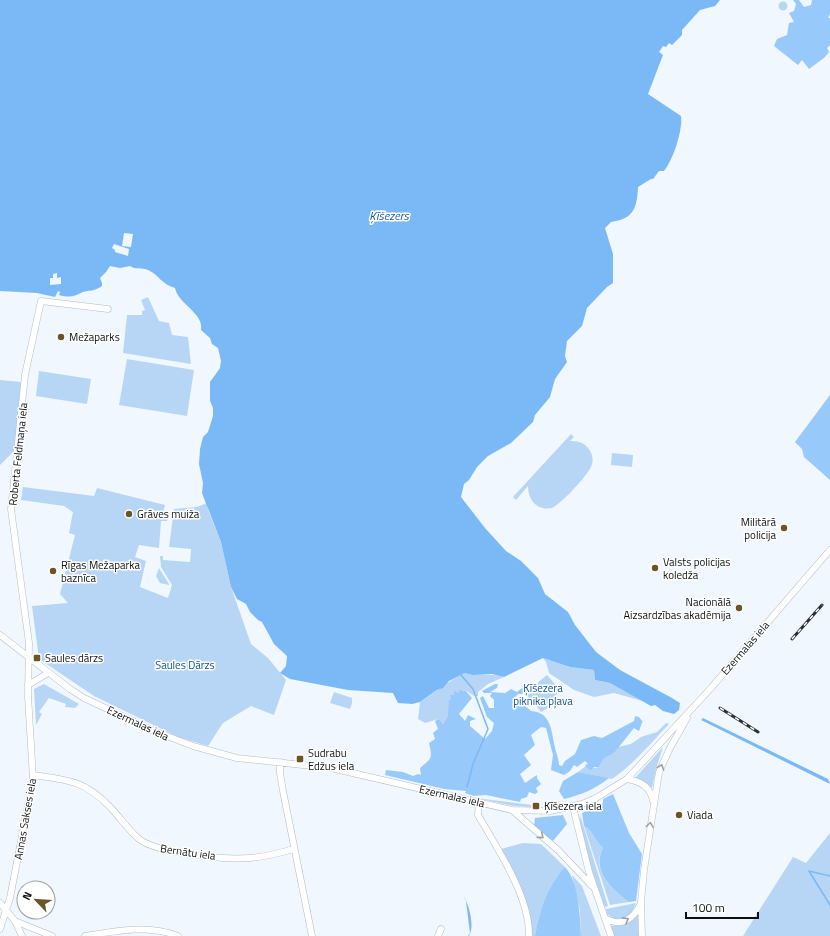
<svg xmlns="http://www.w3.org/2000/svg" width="830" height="936" viewBox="0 0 830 936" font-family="'Titillium Web',sans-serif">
	<rect width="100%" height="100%" fill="#f0f7fe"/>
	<path fill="#b7d6f5" d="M778.5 6a4.5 4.5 0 1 1 9 0a4.5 4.5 0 1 1-9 0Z
		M148 297 159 321 169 323 172 335 188 337 191 364 123 353 127 315H142V311L145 310 141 300Z
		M127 359 194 370 187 416 119 405Z
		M39 371 91 379 87 404 36 396Z
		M0 380 21 382 14 451 0 465Z
		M571 434 574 437 570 441C577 441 583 442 587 447 593 453 594 460 591 467 586 477 561 504 552 508 537 511 528 500 528 486L516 500 513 497Z
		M612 453 633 455 632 467 611 465Z
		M23 487 94 496 97 488 165 505 162 515 168 517 167 521H161L159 548 139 545 135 557 146 561 140 587 168 598 172 585 161 567 160 556H163V560L190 562 191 549 169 547 174 509 197 507 207 503 208 510 221 542 231 587 251 644 268 658 286 680 274 715 251 706 223 723 208 746 178 737 94 696 39 659 32 606 68 603 60 594 75 535 69 533 73 512 64 506 21 500Z
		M159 568 169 584V585L160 583 156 576Z
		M543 658 570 667 594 670 595 680 610 683 643 701 614 693 594 697 574 690 549 673 546 662Z
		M465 673C479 676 489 673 504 677L488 684 478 692V696H474L465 690 454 695 448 716 443 724 439 719 425 723 418 719 420 702C436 692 448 681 465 673Z
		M547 675 559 689 551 706 541 712 525 693Z
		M44 684 79 704 75 708 65 707 66 704 49 698 39 712 42 714 36 725 34 689Z
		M334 692 352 698V703L350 709 330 703Z
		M666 723 669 724C651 743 634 764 612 779L578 772 586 766 588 769 599 767 604 757 614 753 618 747 631 744 641 737 657 732Z
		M663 747 656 769 652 788 645 782 635 778Z
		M476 798 532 805V807L514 806Z
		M580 815 608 906 605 907C598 887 577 833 580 815Z
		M584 826C593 831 595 841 603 848 590 871 613 889 629 902L610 905Z
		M830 833V936H743L793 857 806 863Z
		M523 843 541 844 565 867C547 886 540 911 535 936H531V929L501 849Z
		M572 875 582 886 601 936H581L580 910Z
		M636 903 631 914 618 921 607 914 606 909Z
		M638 915 639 936H614L610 926 623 925Z"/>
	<path fill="#97c9fa" d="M793 0H799L804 7 811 5 812 0H830V14L828 18H830V45L827 48 829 52 824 58 809 69 802 60 798 65 774 46 777 39 787 35 789 23 794 22 789 13 794 11 796 4Z
		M830 395V480L804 457 802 449 795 442Z
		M495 684H498L497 688 490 692 505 693 511 689 517 692 522 688 524 691 522 694H518L514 698 515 703 523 704 531 711C552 712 551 732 555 747 556 754 559 758 559 765L562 766 565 761 575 754 581 740 594 736 602 738 634 721 635 716 639 717 642 721 643 720 639 731 634 728 614 753 604 758 599 767H594L591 770 588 769 585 765 588 764 585 761 577 767 574 765 570 771 564 775 551 770 553 755 546 728 541 727 531 735 535 745 524 755 531 765 520 774 525 783 537 775V778L541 784 536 788 538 792 535 794 529 792 527 797 521 799 520 802 486 795 473 796 465 793 466 791 444 789 385 775 386 770 403 772 413 776 418 774 421 775 420 768C431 758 433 760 429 743L435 739 433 733 438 729 435 721 439 719 443 724 448 716 449 700 451 699 450 695H454V691L459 693V690L464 691 465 690 472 698 459 714 465 721 468 715 476 719 470 721V726L485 739 492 731 494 723 487 717 480 698 483 696 489 708H494V700L490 696 492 693H484L482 691Z
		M578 772 609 778C595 789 581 795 564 799L559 791 563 781Z
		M613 794 629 833 642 854 636 901 629 902C612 889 591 871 603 848 595 841 593 831 584 826L582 813 603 803V799Z
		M563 815 567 824 553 841 534 826 535 818Z
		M565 867C579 882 580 916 581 936H535C540 910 547 886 565 867Z"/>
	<path fill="#7ab9f5" d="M0 0H720L715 6 700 10 682 30V35L672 45 669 43 666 47 663 46 659 52 663 55 648 94 681 116C683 130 673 160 664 171H659L653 179H651L638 187C637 209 633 219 611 222L605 228 613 254V283L607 287 587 308 582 326 567 341 565 356 567 362 555 379 550 397 535 415 533 422 511 443 488 456 477 467 469 480 464 484 461 497 485 528 506 551 521 561 538 578 545 594 568 612 575 625 596 652 620 670 672 698 680 703 679 710 674 714 663 711 655 705 651 706 610 683 595 680 594 670 570 667 543 658 504 677 492 674 473 675 465 673 449 681 443 688 437 690 420 702 412 704 398 703 393 693 348 690 290 679 280 673 286 666 287 656 274 644 262 622 258 620 250 612 246 604 237 599 231 587 221 542 202 493 203 483 199 464 200 449 203 437 208 432 213 416V408L210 401V382L220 368 221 361 218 348 212 344 210 338 201 330C204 313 178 304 175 288 161 284 159 275 148 270 142 267 136 270 130 266L120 268 110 266 106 272 100 278 102 283V286C91 293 89 289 81 293 75 296 70 298 59 295L60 292 58 291 55 297 37 293 0 291Z
		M703 718 828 779 830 784 701 720Z
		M463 895C469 904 475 926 469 936H468L470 933 466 901Z"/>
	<path fill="#f0f7fe" d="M124 233 133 234 131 247 122 246Z
		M114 244 129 249 128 256 115 252V250L112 248Z
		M57 273V278L61 277V284L50 285V278H53V274Z"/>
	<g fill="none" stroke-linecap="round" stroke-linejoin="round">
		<path stroke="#7ab9f5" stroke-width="1.5" d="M461 675 473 689 488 729 473 764 467 787
			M809 871 830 905
			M809 871 830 876"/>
		<defs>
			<path id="minor" d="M0 635 70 689 84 698 154 731 193 746 237 758 331 768 512 810 550 811 582 804 596 798 627 779 711 688 830 550
				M28 685 48 673
				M280 762V773L283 791 312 936
				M33 775C68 780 84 780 110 807 120 817 128 830 139 839 156 853 226 860 249 858 264 857 280 853 294 849
				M627 779C640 781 651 787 653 801
				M479 803 478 815C497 848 530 897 529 936
				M573 807 589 872 611 936
				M512 810 559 851 592 886
				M0 903 15 921 22 936
				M605 918C621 928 634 919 641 903
				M15 921 52 936
				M0 929 10 898 33 779 28 696 29 643 11 509 25 375 41 301 108 309
				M85 936C116 931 149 924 178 936
				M438 936 441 929
				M642 936 641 902 644 870 659 772 670 748 687 718"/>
		</defs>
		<use href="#minor" stroke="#b3bcc4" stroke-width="7"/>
		<use href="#minor" stroke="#fff" stroke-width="6"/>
		<defs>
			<path id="rail" d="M792 639 822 605
				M720 708 758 732"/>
		</defs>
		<use href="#rail" stroke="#2d3134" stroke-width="3"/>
		<use href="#rail" stroke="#fff" stroke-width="1.5" stroke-dasharray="4.5" stroke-linecap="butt"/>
	</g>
	<defs><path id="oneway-chevron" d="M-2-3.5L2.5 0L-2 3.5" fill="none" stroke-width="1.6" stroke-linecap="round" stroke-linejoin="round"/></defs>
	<g stroke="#9e9fa0">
		<use href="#oneway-chevron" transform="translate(661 767) rotate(-70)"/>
		<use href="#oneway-chevron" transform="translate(650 825) rotate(-82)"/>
		<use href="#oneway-chevron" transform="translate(541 836) rotate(41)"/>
		<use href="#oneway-chevron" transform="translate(626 920) rotate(-29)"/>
	</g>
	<g fill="#6b5524" stroke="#fff" stroke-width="1.5">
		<circle cx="61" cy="337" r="4"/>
		<circle cx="129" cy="514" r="4"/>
		<circle cx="784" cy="528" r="4"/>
		<circle cx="655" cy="568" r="4"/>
		<circle cx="53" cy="571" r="4"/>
		<circle cx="739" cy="608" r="4"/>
		<rect x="33" y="654" width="8" height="8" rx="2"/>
		<rect x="296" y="755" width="8" height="8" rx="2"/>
		<rect x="532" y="802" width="8" height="8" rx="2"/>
		<circle cx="679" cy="815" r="4"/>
	</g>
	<g text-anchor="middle" stroke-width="3" stroke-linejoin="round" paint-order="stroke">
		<g font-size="11" fill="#0d1012" stroke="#fff" text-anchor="start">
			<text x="69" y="341">Mežaparks</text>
			<text x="137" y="518">Grāves muiža</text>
			<text x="776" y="526" text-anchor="end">Militārā<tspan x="776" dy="13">policija</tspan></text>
			<text x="663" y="566">Valsts policijas<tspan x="663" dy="13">koledža</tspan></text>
			<text x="61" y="569">Rīgas Mežaparka<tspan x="61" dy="13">baznīca</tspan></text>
			<text x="731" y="606" text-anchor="end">Nacionālā<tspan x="731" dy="13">Aizsardzības akadēmija</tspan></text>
			<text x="45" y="662">Saules dārzs</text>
			<text x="308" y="757">Sudrabu<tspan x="308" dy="13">Edžus iela</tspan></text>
			<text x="544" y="810">Ķīšezera iela</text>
			<text x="687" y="819">Viada</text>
		</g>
		<g font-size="11" fill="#0d1012" stroke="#fff">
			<text transform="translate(18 454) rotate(-84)" y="4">Roberta Feldmaņa iela</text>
			<text transform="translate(745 648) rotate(-49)" y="4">Ezermalas iela</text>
			<text transform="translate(138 723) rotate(25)" y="4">Ezermalas iela</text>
			<text transform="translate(452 796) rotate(13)" y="4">Ezermalas iela</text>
			<text transform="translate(25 819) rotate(-80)" y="4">Annas Sakses iela</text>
			<text transform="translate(188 852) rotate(8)" y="4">Bernātu iela</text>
		</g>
		<g font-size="11" fill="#0c5389" stroke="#fff">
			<text x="185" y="669">Saules Dārzs</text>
			<text x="543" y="692">Ķīšezera<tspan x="543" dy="13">piknika pļava</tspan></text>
		</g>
		<g font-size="12" font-style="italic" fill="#185b92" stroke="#fff">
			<text x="389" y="220">Ķīšezers</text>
		</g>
	</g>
	<g transform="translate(36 900) rotate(295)"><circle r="19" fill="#ffffff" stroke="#9e9fa0"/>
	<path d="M0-3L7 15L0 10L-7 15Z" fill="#6b5524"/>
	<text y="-6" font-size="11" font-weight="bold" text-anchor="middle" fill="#0d1012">N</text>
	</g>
	<path d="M686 912v6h72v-6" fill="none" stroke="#0d1012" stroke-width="2"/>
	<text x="692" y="912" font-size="12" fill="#0d1012" stroke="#ffffff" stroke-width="3" paint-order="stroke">100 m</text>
</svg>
